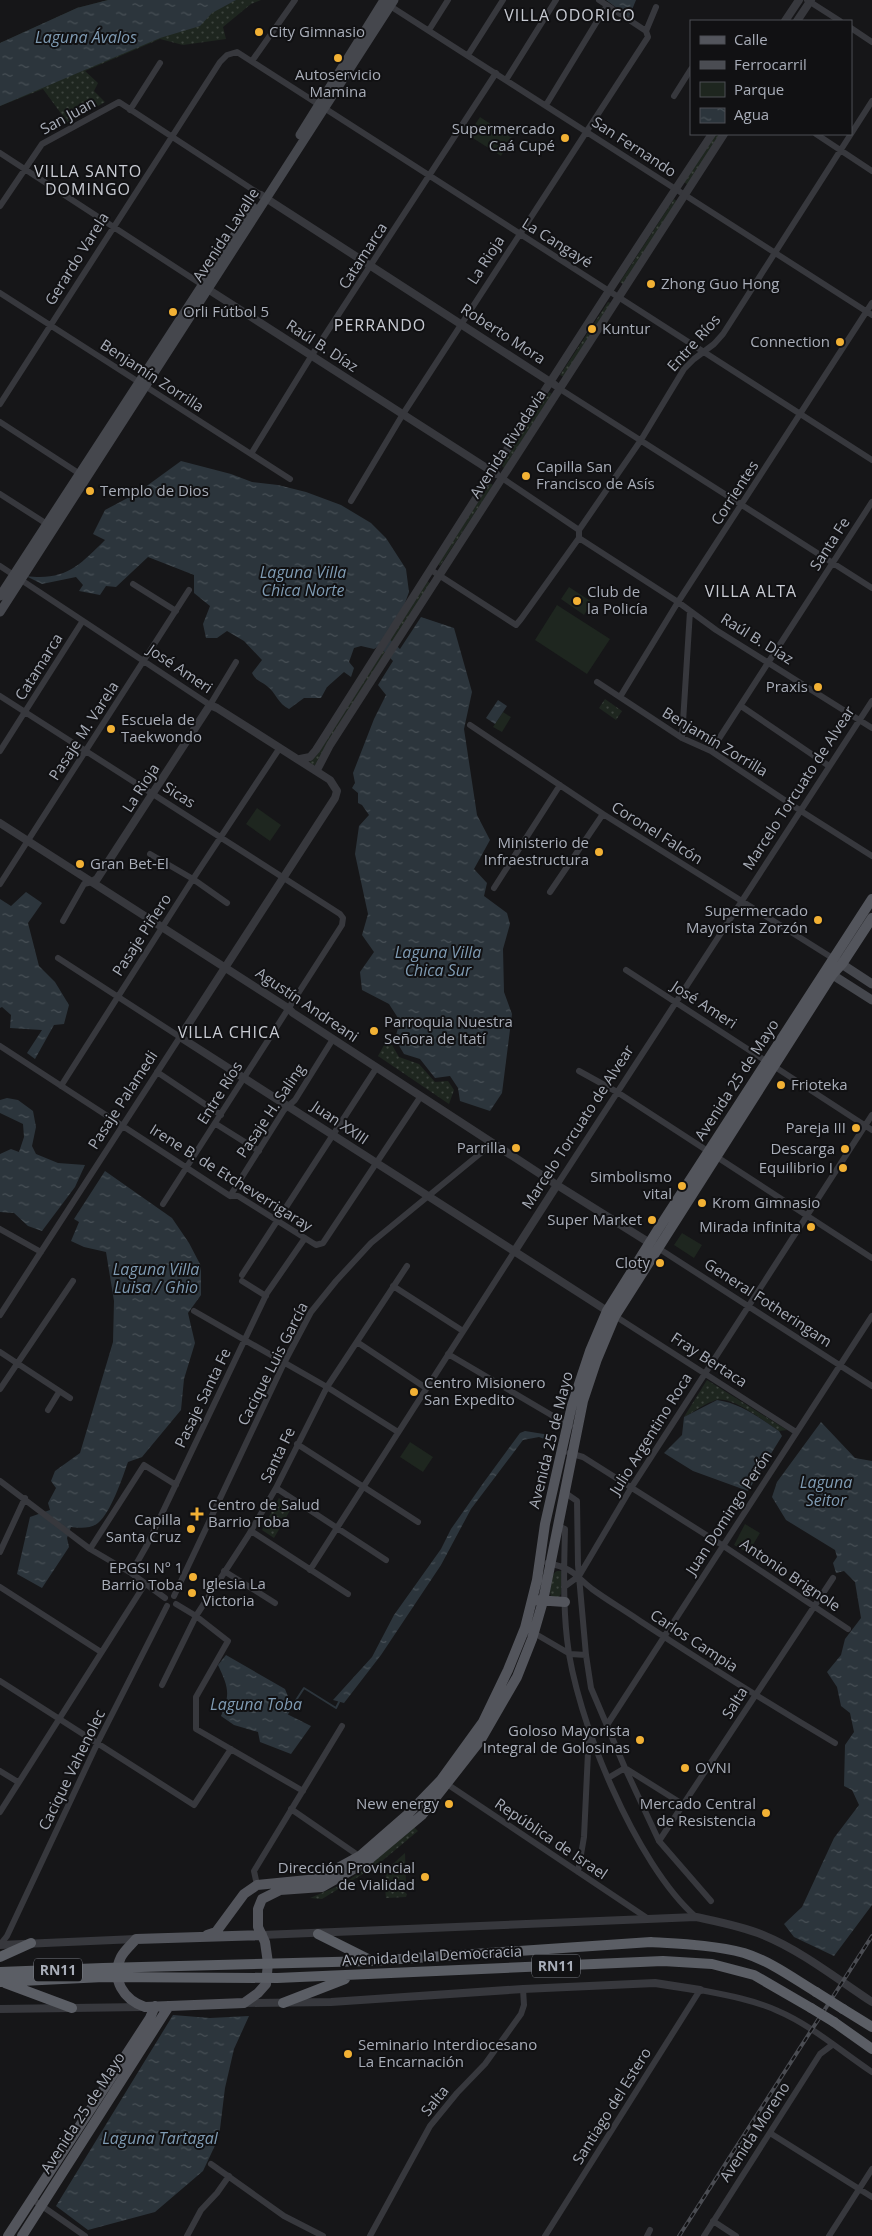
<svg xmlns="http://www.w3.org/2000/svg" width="872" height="2236" viewBox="0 0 872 2236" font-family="'Open Sans',sans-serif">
	<defs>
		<pattern id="green-dots" width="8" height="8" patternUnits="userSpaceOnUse" patternTransform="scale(1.25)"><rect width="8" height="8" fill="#1e261f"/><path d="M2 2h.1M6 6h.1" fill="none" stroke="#3c433d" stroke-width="1.8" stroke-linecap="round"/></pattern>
		<pattern id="water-ripples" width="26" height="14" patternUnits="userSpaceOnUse" patternTransform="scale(1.25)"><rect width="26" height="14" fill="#2c353c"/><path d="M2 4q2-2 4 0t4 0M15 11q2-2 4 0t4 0" fill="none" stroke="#485056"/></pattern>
	</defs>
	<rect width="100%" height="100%" fill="#161618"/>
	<path fill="url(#green-dots)" d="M108 0H261L251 4 223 27 226 39 183 45 160 39 85 71 98 83 94 91 105 102 68 123 43 89 0 106V43L77 8Z
		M716 134H721L688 185 684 182Z
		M674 199 678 202 624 285 620 282Z
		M608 302 611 303 564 377 560 375Z
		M549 392 552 394 504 468 501 465Z
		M490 483 493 485 440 566 438 564Z
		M427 581 431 584 316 765H312L309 762 316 756Z
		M605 699 622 711 616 720 599 708Z
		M388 1038 399 1057 419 1064 435 1082 448 1081 454 1090 449 1104 378 1056Z
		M707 1380 787 1430 779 1431C765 1422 733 1396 716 1400 705 1403 694 1412 684 1417Z
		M279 1498 292 1507 274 1538 262 1530Z
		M557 1571H561V1594L558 1598 551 1596C548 1587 549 1576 557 1571Z
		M413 1826 418 1831 376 1866 322 1899 310 1898 345 1883 376 1860Z
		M405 1853 406 1884H387L385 1871Z
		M385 1888H400L407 1894 406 1897 386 1898Z"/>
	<path fill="#1e261f" d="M480 117 512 138 501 156 468 135Z
		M569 587 592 602 584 615 561 599Z
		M557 605 610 639 587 674 535 640Z
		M503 712 511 717 502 732 493 727Z
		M257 808 281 825 270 841 246 824Z
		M682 1233 702 1245 694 1258 674 1245Z
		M410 1442 433 1457 423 1472 400 1457Z
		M745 1524 760 1533 748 1553 734 1545Z"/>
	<path fill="url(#water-ripples)" d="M108 0H236L212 13 200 26 160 38 0 106V43L77 8Z
		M606 0H636L629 17Z
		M181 461 231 474 252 482 278 485 306 492 341 505 371 523 386 538 406 569 409 592 401 614 386 636 400 649 421 617 454 628 472 692 464 729 477 815 490 840 474 869 487 883 484 896 507 913 510 924 503 949 504 992 512 1014 502 1093 490 1111 460 1101 458 1088 450 1076 435 1078 420 1059 404 1054 395 1039 400 1021 389 1004 362 990 360 972 374 952 362 935 368 914 355 854 359 826 369 815 362 805 358 803V793L352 788 355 783 353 773 374 719 386 695 378 685 393 661 379 646 374 649 361 646 354 648 349 662 354 668 351 677 344 672 327 687 321 698H304L289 709C278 704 276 693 267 686 260 681 256 681 252 673L262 660 244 641 227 631 217 638H206L203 624 210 606 194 593V575L148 557 116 587 106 586 100 595 79 591 83 585 76 577 42 584 26 576C65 581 79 566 105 540L93 534 105 510 137 493Z
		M498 700 507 706 495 724 486 718Z
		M26 892 42 903 28 923 39 966 55 982 69 1005 64 1024 54 1025 35 1059 27 1053 42 1030 10 1028 11 1015 2 1007 0 1008V899L11 906Z
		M7 1098 18 1100 33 1111 36 1127 32 1146 36 1154 58 1163 85 1165 75 1187 42 1231 28 1226 14 1213 0 1212V1154L11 1149 19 1152 24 1137 23 1124 0 1113V1100Z
		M105 1171 172 1218 189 1243 201 1266V1295L188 1313 195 1343 184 1379 181 1410 142 1457 128 1462C122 1479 111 1512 98 1523 91 1529 79 1528 71 1527L67 1538 69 1547 42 1588 17 1574 30 1517 50 1510 48 1503 56 1488 51 1481 55 1471 80 1453 113 1342 114 1301 106 1252 84 1247 71 1241 79 1222 74 1219Z
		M717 1400C740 1403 760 1418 779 1431L782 1436 748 1491 693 1471 664 1453 682 1435 684 1417Z
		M821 1422 855 1458 872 1461V1905L834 1956 794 1937 784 1924 802 1907 834 1838 859 1805 852 1790 844 1786 845 1745 854 1732 850 1713 841 1706 837 1687 827 1672 841 1655 845 1639 861 1618 855 1582 844 1571 836 1573 833 1563 837 1557 835 1550 786 1520 772 1497 777 1482Z
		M525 1431 556 1436 555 1443 539 1437 523 1440 471 1509 441 1565 381 1655 344 1703 333 1700 372 1657 394 1615 441 1549 451 1529 484 1482 520 1433Z
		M226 1655 285 1689 289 1699 287 1714 311 1726 291 1754 260 1742 258 1732 234 1725 221 1716C231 1693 228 1687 218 1665Z
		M173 2015 210 2018 249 2016 234 2049 225 2088 219 2137 203 2171 155 2212 88 2230 56 2206Z"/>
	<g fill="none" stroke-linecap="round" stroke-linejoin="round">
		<path stroke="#2c353c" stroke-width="2" d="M287 1714 304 1688 336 1708 339 1702"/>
		<path stroke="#37383d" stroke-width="6" d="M807 0 840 21
			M387 4 872 315
			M851 28 872 42
			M429 30 448 0
			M646 31 656 7
			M468 55 503 0
			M252 61 295 0
			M506 80 556 0
			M674 96 691 69
			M546 105 607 5
			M130 110 160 63
			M816 134 872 171
			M0 153 201 284
			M0 206 42 144 119 102 261 195
			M0 293 290 479
			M560 389 872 588
			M0 404 220 62 227 55 237 52 872 460
			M0 422 83 476
			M251 454 312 355 496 73
			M502 478 579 530
			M0 494 50 526
			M351 501 403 414 648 37 646 31 599 0
			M579 538 678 602 716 630 872 728
			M0 566 210 705 236 662
			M431 570 516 625 521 619 579 538V530L641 440 684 369 694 359 714 344 723 334 872 101
			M133 584 176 611
			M597 682 682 738 711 751 801 811 872 856
			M0 696 340 914 343 918 342 925 163 1204
			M620 697 678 602 872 303
			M741 706 829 766
			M470 725 603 814 834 959
			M682 738 690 611
			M0 751 82 622
			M711 751 872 502
			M150 854 193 879 227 903
			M0 884 189 590
			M494 888 560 785
			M550 892 603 814
			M63 921 84 884 92 882
			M626 970 872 1130
			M0 1046 230 1196H238L316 1245 323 1243 421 1096
			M579 1071 617 1092 872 1258
			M157 1072 221 1115
			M61 1086 193 879 279 749
			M216 1124 259 1151
			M557 1185 872 701
			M230 1196 284 1110 295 1100 333 1039
			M0 1229 41 1252
			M658 1248 872 1386
			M242 1275 377 1067
			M242 1281 266 1296
			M393 1286 463 1331
			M194 1311 327 1387 398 1432
			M0 1315 180 1037 58 958
			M615 1316 796 1432
			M357 1342 426 1388
			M0 1352 70 1398
			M448 1354 570 1426
			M0 1389 73 1281
			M48 1410 59 1392
			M297 1444 418 1522
			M569 1453 583 1457 722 1545 848 1629
			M0 1481 90 1549 131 1573 165 1598
			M276 1488 386 1560
			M564 1492 577 1501 578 1565 586 1655 591 1688 625 1768 684 1805
			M558 1526 565 1529C564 1566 563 1603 567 1639 575 1717 636 1865 696 1917
			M251 1531 348 1594
			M90 1549 144 1465 176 1485
			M0 1552 25 1498
			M547 1563C575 1569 572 1573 592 1589 607 1600 624 1610 640 1621 704 1663 769 1704 835 1743
			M310 1570 514 1252
			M224 1571 275 1603
			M131 1573 147 1545 267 1293 305 1238
			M0 1587 101 1652
			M564 1587 579 1576 631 1488 872 1115
			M174 1596 284 1363 311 1312 336 1281 371 1243 493 1143
			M176 1604 196 1616 228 1641 196 1697V1729L303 1791
			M534 1633 570 1654 586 1655
			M0 1681 194 1805 231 1749
			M162 1685 196 1616 248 1536 276 1488 327 1387 407 1266
			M607 1725 872 1316
			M0 1771 18 1782
			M608 1778 625 1768 659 1841 711 1901
			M444 1782 647 1918
			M291 1809 362 1858
			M0 1812 145 1584
			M659 1841 833 1578
			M578 1872 584 1837 589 1731
			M257 1885 254 1871 342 1726
			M0 1945 7 1936 98 1742 167 1606
			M770 2133 872 2197
			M211 2164 284 2216 323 2236
			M32 2199 85 2236
			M713 2221 736 2236
			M187 2236 201 2210 217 2193 229 2176
			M370 2236 430 2126 457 2093 485 2064 521 2014 524 2005 523 1989
			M545 2236 700 1990C726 1995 754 2000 778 2011 811 2025 842 2052 872 2072
			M647 2236 650 2230
			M704 2236 820 2054 832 2045
			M829 2236 872 2169"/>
		<path stroke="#37383d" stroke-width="8" d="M785 21 799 0
			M797 21 811 0
			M261 195 555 385
			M203 286 496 474
			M300 759 310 757 316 750C447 544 577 337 712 134
			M317 770 330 745 384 661 724 134
			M0 823 288 1008 293 1013 557 1185 653 1245
			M92 882 97 879 210 705 217 708 330 780 337 791 335 798 180 1037 612 1314
			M514 1252 557 1185
			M262 1935 696 1917C719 1922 741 1926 763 1935 802 1951 837 1979 872 2002
			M0 1945 136 1939
			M244 2003 331 2002 523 1989 655 1983 700 1990
			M0 2009 143 2007"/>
		<path stroke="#45474d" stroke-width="9" d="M300 135 384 0
			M0 596 253 207
			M0 612 394 0
			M837 961 872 984
			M828 972 872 1000"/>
		<path stroke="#53555c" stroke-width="10" d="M536 1600 565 1602
			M207 1935 216 1932 244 1894 257 1885 318 1879 360 1856 407 1815 441 1780 483 1722 508 1670 525 1628 537 1580 545 1524 572 1405 590 1351 607 1311 657 1231 872 899
			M262 1935 136 1939C131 1945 124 1951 121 1957 110 1979 124 2000 145 2007L244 2003 258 1993 266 1984 268 1963 265 1942 258 1927V1909L262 1899 280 1890 322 1887 366 1862 422 1815 480 1741 517 1677 532 1639 543 1601 583 1401 597 1359 615 1316 832 975 842 964 872 918
			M8 2236 150 2018 155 2006
			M22 2236 169 2006"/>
		<path stroke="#5b5e65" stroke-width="10" d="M318 1934 370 1960
			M0 1957 31 1943
			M0 1972 103 1968 371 1961 651 1942C682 1944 714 1945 744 1953 770 1961 793 1978 816 1992
			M0 1982 104 1977 277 1978 663 1961 712 1964 754 1975 811 2008
			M5 1983 72 2008
			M283 2003 345 1979
			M843 2009 872 2027
			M834 2022 872 2049"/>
		<defs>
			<path id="rail" d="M679 2236 872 1936"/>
		</defs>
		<use href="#rail" stroke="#4a4c52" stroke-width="4"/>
		<use href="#rail" stroke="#111113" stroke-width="2" stroke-dasharray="5.5" stroke-linecap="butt"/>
		<path stroke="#5b5e65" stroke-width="10" d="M816 1992 843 2009
			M811 2008 834 2022"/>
	</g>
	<g fill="#f2b134" stroke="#111113" stroke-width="2">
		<circle cx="259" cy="32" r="5"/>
		<circle cx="338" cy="58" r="5"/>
		<circle cx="565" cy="138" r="5"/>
		<circle cx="651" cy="284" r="5"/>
		<circle cx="173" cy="312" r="5"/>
		<circle cx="592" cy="329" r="5"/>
		<circle cx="840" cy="342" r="5"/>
		<circle cx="526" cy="476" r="5"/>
		<circle cx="90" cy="491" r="5"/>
		<circle cx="577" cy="601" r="5"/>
		<circle cx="818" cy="687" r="5"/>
		<circle cx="111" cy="729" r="5"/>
		<circle cx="599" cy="852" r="5"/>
		<circle cx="80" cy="864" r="5"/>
		<circle cx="818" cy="920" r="5"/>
		<circle cx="374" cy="1031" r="5"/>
		<circle cx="781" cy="1085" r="5"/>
		<circle cx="856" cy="1128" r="5"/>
		<circle cx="516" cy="1148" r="5"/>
		<circle cx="845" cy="1149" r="5"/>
		<circle cx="843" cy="1168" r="5"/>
		<circle cx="682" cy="1186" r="5"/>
		<circle cx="702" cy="1203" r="5"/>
		<circle cx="652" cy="1220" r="5"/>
		<circle cx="811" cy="1227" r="5"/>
		<circle cx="660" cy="1263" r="5"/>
		<circle cx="414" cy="1392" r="5"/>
		<path d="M194.5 1506.5h5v5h5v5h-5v5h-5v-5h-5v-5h5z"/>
		<circle cx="191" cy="1529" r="5"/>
		<circle cx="193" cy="1577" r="5"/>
		<circle cx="192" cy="1593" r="5"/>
		<circle cx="640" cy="1740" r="5"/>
		<circle cx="685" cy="1768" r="5"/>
		<circle cx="449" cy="1804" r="5"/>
		<circle cx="766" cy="1813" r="5"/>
		<circle cx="425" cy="1877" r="5"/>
		<circle cx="348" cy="2054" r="5"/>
	</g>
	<g text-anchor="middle" stroke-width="4" stroke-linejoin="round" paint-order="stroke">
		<g fill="#111113" stroke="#7b7e86" stroke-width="1">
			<rect x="532" y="1954.5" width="48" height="23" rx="4"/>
			<rect x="34" y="1958.5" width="48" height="23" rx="4"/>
		</g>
		<g font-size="14" font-weight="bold" fill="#a8adb8">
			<text x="556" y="1971">RN11</text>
			<text x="58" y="1975">RN11</text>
		</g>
		<g font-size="15" fill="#a8adb8" stroke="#111113" text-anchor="end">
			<text x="269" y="37" text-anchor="start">City Gimnasio</text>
			<text x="338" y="80" text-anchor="middle">Autoservicio<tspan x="338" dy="17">Mamina</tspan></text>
			<text x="555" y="134">Supermercado<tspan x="555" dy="17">Caá Cupé</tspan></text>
			<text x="661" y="289" text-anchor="start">Zhong Guo Hong</text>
			<text x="183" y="317" text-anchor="start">Orli Fútbol 5</text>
			<text x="602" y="334" text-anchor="start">Kuntur</text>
			<text x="830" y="347">Connection</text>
			<text x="536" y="472" text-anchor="start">Capilla San<tspan x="536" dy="17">Francisco de Asís</tspan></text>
			<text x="100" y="496" text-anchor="start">Templo de Dios</text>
			<text x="587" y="597" text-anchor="start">Club de<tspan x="587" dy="17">la Policía</tspan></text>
			<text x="808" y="692">Praxis</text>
			<text x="121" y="725" text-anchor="start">Escuela de<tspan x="121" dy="17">Taekwondo</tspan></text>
			<text x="589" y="848">Ministerio de<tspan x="589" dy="17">Infraestructura</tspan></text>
			<text x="90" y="869" text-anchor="start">Gran Bet-El</text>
			<text x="808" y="916">Supermercado<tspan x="808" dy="17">Mayorista Zorzón</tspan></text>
			<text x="384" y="1027" text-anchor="start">Parroquia Nuestra<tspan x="384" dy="17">Señora de Itatí</tspan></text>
			<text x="791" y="1090" text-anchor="start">Frioteka</text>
			<text x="846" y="1133">Pareja III</text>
			<text x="506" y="1153">Parrilla</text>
			<text x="835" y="1154">Descarga</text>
			<text x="833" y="1173">Equilibrio I</text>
			<text x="672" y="1182">Simbolismo<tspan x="672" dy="17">vital</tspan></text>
			<text x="712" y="1208" text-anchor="start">Krom Gimnasio</text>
			<text x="642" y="1225">Super Market</text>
			<text x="801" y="1232">Mirada infinita</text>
			<text x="650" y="1268">Cloty</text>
			<text x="424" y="1388" text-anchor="start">Centro Misionero<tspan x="424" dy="17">San Expedito</tspan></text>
			<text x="208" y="1510" text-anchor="start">Centro de Salud<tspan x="208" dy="17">Barrio Toba</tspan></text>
			<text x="181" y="1525">Capilla<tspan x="181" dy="17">Santa Cruz</tspan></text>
			<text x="183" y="1573">EPGSI Nº 1<tspan x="183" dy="17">Barrio Toba</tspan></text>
			<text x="202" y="1589" text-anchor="start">Iglesia La<tspan x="202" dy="17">Victoria</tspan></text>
			<text x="630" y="1736">Goloso Mayorista<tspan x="630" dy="17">Integral de Golosinas</tspan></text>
			<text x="695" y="1773" text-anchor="start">OVNI</text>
			<text x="439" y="1809">New energy</text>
			<text x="756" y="1809">Mercado Central<tspan x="756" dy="17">de Resistencia</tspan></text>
			<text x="415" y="1873">Dirección Provincial<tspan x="415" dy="17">de Vialidad</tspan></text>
			<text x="358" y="2050" text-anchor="start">Seminario Interdiocesano<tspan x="358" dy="17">La Encarnación</tspan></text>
		</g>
		<g font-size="15" fill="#a8adb8" stroke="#111113">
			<text transform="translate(68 116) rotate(-29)" y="5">San Juan</text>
			<text transform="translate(634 147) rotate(33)" y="5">San Fernando</text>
			<text transform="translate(226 235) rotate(-57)" y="5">Avenida Lavalle</text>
			<text transform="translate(557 243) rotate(32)" y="5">La Cangayé</text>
			<text transform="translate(363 256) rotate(-57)" y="5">Catamarca</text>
			<text transform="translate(77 259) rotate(-58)" y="5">Gerardo Varela</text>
			<text transform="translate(486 260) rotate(-57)" y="5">La Rioja</text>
			<text transform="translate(503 334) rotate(33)" y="5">Roberto Mora</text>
			<text transform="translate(694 343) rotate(-48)" y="5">Entre Ríos</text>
			<text transform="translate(322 346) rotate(33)" y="5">Raúl B. Díaz</text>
			<text transform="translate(152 376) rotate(33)" y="5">Benjamín Zorrilla</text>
			<text transform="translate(508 444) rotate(-57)" y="5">Avenida Rivadavia</text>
			<text transform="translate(735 493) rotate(-57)" y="5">Corrientes</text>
			<text transform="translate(830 544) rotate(-57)" y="5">Santa Fe</text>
			<text transform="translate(757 639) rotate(32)" y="5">Raúl B. Díaz</text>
			<text transform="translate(39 667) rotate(-58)" y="5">Catamarca</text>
			<text transform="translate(180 669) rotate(34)" y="5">José Ameri</text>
			<text transform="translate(84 731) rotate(-57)" y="5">Pasaje M. Varela</text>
			<text transform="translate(715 742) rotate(31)" y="5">Benjamín Zorrilla</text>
			<text transform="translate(141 788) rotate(-57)" y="5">La Rioja</text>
			<text transform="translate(799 788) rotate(-57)" y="5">Marcelo Torcuato de Alvear</text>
			<text transform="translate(179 795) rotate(32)" y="5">Sicas</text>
			<text transform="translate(657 833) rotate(32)" y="5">Coronel Falcón</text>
			<text transform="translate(142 935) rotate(-57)" y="5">Pasaje Piñero</text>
			<text transform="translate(307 1005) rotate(34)" y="5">Agustín Andreani</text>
			<text transform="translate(704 1005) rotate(33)" y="5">José Ameri</text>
			<text transform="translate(737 1080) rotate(-57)" y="5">Avenida 25 de Mayo</text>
			<text transform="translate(220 1093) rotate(-58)" y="5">Entre Ríos</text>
			<text transform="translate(123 1100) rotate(-57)" y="5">Pasaje Palamedi</text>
			<text transform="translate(271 1111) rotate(-56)" y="5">Pasaje H. Saling</text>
			<text transform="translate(340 1123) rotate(34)" y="5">Juan XXIII</text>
			<text transform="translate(578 1127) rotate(-57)" y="5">Marcelo Torcuato de Alvear</text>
			<text transform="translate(231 1178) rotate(32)" y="5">Irene B. de Etcheverrigaray</text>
			<text transform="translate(768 1303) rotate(33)" y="5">General Fotheringam</text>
			<text transform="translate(709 1360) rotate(33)" y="5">Fray Bertaca</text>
			<text transform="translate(273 1364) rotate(-63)" y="5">Cacique Luis García</text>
			<text transform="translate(203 1398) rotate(-64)" y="5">Pasaje Santa Fe</text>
			<text transform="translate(651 1434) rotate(-58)" y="5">Julio Argentino Roca</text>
			<text transform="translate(551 1440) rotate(-76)" y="5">Avenida 25 de Mayo</text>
			<text transform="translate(278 1455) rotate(-64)" y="5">Santa Fe</text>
			<text transform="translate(729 1513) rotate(-57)" y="5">Juan Domingo Perón</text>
			<text transform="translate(790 1575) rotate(34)" y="5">Antonio Brignole</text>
			<text transform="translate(694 1641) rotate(33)" y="5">Carlos Campia</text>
			<text transform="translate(735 1703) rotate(-58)" y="5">Salta</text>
			<text transform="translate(72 1770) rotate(-64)" y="5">Cacique Vahenolec</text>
			<text transform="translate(551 1839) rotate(34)" y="5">República de Israel</text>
			<text transform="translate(432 1956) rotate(-3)" y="5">Avenida de la Democracia</text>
			<text transform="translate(435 2101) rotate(-51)" y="5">Salta</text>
			<text transform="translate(612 2106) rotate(-58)" y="5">Santiago del Estero</text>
			<text transform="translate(83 2113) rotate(-57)" y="5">Avenida 25 de Mayo</text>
			<text transform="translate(755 2132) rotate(-57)" y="5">Avenida Moreno</text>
		</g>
		<g font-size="16" letter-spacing="1" fill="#c9ccd4" stroke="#111113">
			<text x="570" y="21">VILLA ODORICO</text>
			<text x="88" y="177">VILLA SANTO<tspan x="88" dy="18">DOMINGO</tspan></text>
			<text x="380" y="331">PERRANDO</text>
			<text x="751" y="597">VILLA ALTA</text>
			<text x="229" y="1038">VILLA CHICA</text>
		</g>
		<g font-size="16" font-style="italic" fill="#7f9bb3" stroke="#111113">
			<text x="86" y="43">Laguna Ávalos</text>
			<text x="303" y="578">Laguna Villa<tspan x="303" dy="18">Chica Norte</tspan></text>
			<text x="438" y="958">Laguna Villa<tspan x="438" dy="18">Chica Sur</tspan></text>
			<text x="156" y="1275">Laguna Villa<tspan x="156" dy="18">Luisa / Ghio</tspan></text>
			<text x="826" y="1488">Laguna<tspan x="826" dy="18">Seitor</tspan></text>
			<text x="256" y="1710">Laguna Toba</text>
			<text x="160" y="2144">Laguna Tartagal</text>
		</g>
	</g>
	<rect x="690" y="20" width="162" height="115" fill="#111113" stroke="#4d4f55"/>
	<rect x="700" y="36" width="25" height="8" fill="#53555c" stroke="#4d4f55"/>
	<text x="734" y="45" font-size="15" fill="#a8adb8">Calle</text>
	<rect x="700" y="61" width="25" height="8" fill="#4a4c52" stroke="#4d4f55"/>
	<text x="734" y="70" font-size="15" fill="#a8adb8">Ferrocarril</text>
	<rect x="700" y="82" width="25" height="15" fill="#1e261f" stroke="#4d4f55"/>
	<text x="734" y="95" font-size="15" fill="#a8adb8">Parque</text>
	<rect x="700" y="108" width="25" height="15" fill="url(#water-ripples)" stroke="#4d4f55"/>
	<text x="734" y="120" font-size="15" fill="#a8adb8">Agua</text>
</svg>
